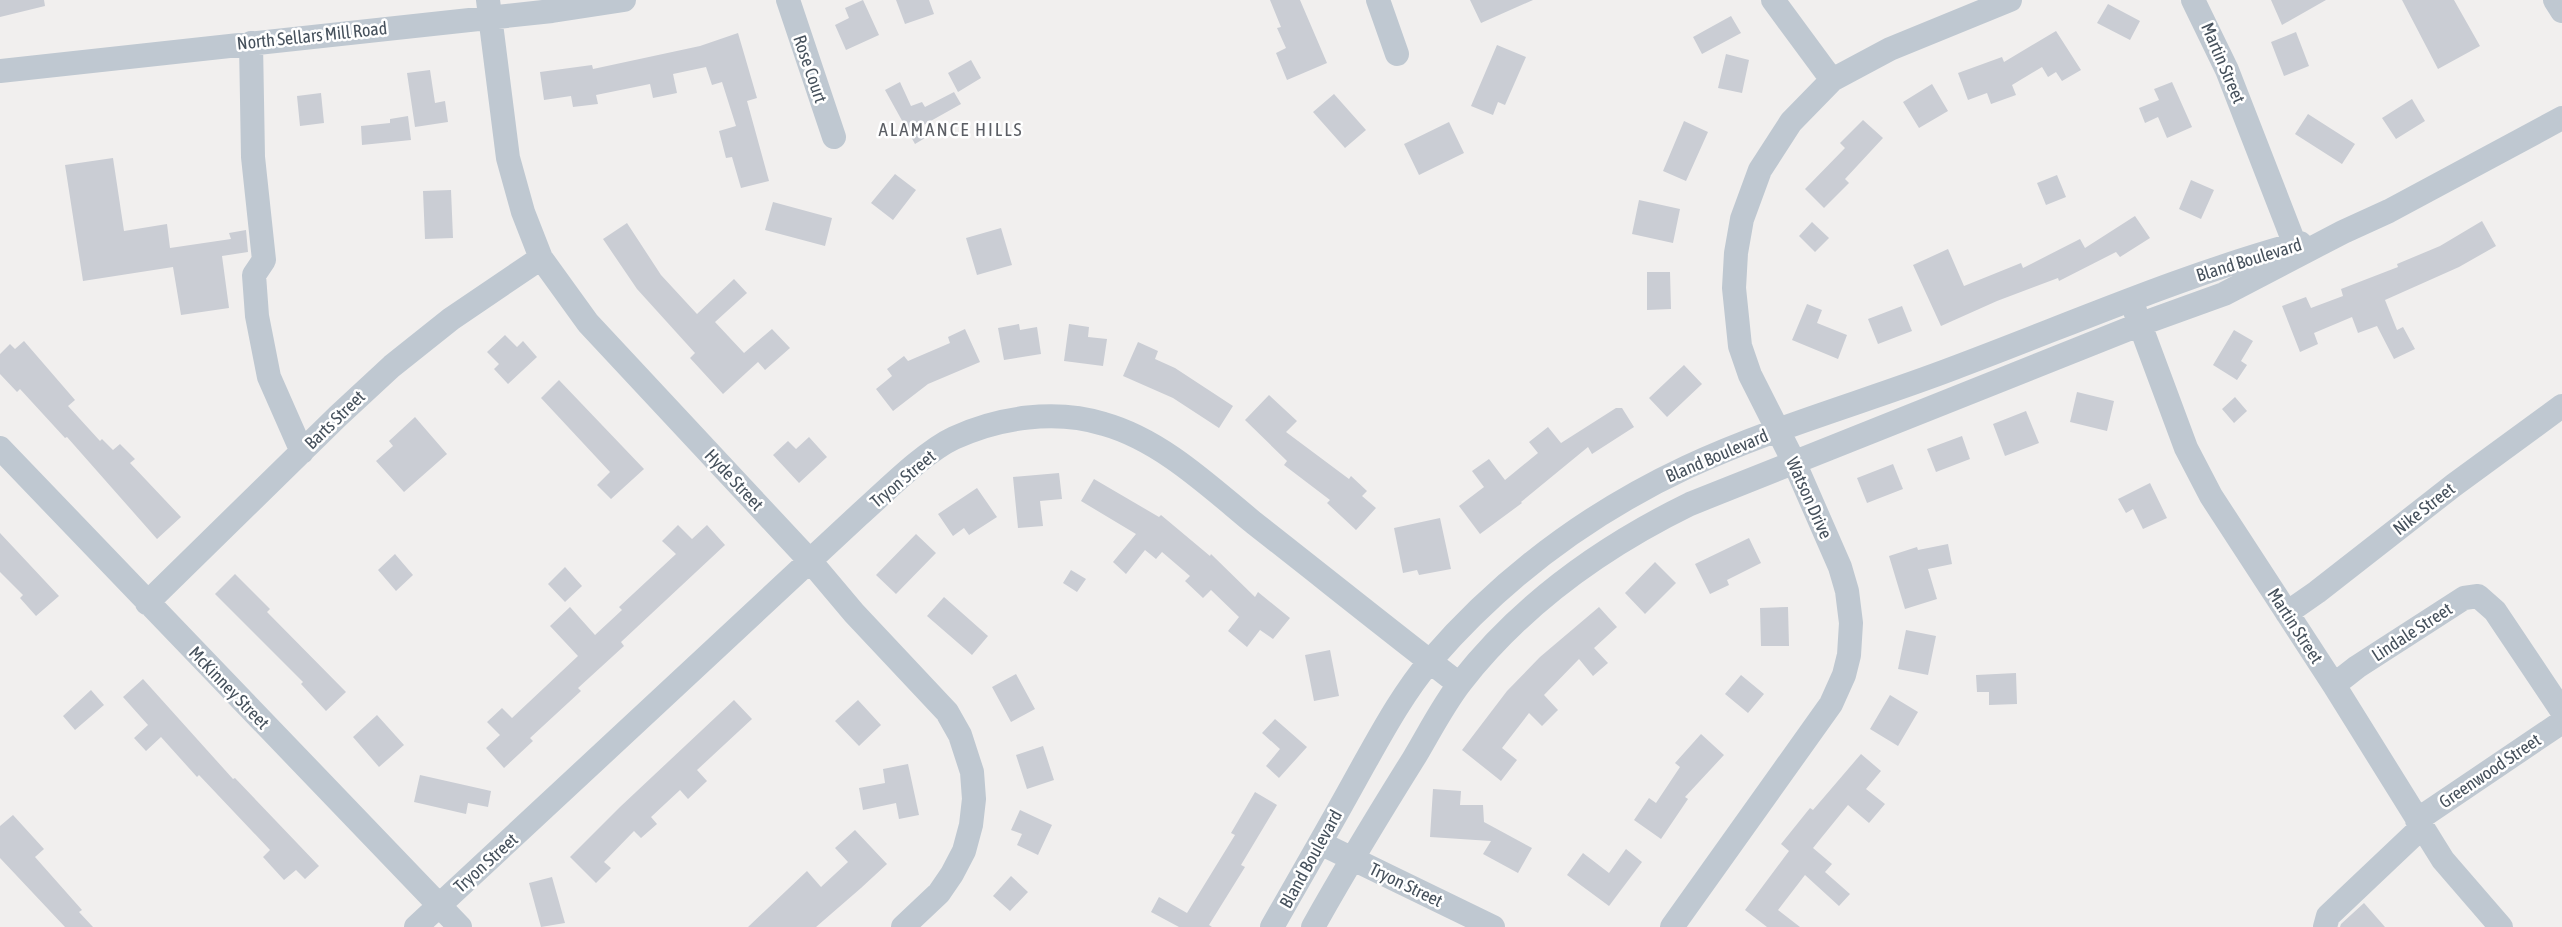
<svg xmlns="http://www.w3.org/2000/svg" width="2562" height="927" viewBox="0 0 2562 927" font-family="'Asap Condensed',sans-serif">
	<rect width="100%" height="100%" fill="#f1efee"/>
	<path fill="#cacdd4" d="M0 0H44L45 6 0 17Z
		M863 0 879 35 846 50 835 25 849 18 845 8Z
		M896 0H929L934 14 905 24Z
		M1270 0H1300L1327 63 1287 80 1276 53 1286 48 1277 28 1281 27Z
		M1470 0H1533L1481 23Z
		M2271 0H2326L2282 25Z
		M2402 0H2454L2480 46 2438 69Z
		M2108 4 2140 21 2130 40 2097 23Z
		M1731 16 1741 33 1702 54 1693 37Z
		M2056 31 2081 70 2062 81 2056 72 2048 77 2042 67 2012 85 2016 95 1991 104 1987 93 1968 100 1958 73 2002 57 2004 62Z
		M2296 32 2309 66 2284 76 2271 42Z
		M738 33 757 98 747 101 769 181 741 188 732 157 726 158 719 131 736 126 722 82 712 85 706 67 673 74 677 93 653 98 650 84 596 95 598 104 573 107 571 96 544 100 540 72 592 65 593 69 700 46Z
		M1497 45 1526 57 1505 105 1498 102 1493 115 1471 106Z
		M1726 54 1749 60 1742 93 1718 88Z
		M971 60 981 78 958 92 948 73Z
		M430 70 435 103 445 101 448 122 415 127 407 73Z
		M900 82 911 106 922 102 925 107 954 92 961 104 920 127 925 138 915 144 885 90Z
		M2172 82 2192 127 2167 138 2158 117 2145 123 2139 108 2159 100 2154 89Z
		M1932 84 1948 111 1919 128 1903 102Z
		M321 93 324 123 300 126 297 96Z
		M1334 94 1366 130 1345 148 1313 112Z
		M2412 99 2425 121 2396 139 2382 118Z
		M2308 114 2355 144 2342 164 2295 134Z
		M408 116 411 140 362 145 361 126 390 123V119Z
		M1863 120 1883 138 1845 179 1849 183 1824 208 1805 189 1845 148 1840 143Z
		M1684 121 1708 132 1686 181 1663 171Z
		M1449 122 1464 153 1419 175 1404 144Z
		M113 158 124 231 167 224 170 248 231 239 229 233 246 230 248 252 222 256 229 308 181 315 173 267 83 281 65 165Z
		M895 174 916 190 893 220 871 203Z
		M2057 175 2066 197 2046 205 2037 183Z
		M2191 180 2214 190 2201 219 2179 209Z
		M451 190 453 238 425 239 423 191Z
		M1639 200 1680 209 1673 243 1632 234Z
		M773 202 832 218 825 246 765 230Z
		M2135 216 2150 238 2120 257 2116 252 2059 281 2058 278 1997 301 1941 326 1913 265 1948 249 1964 286 2021 263 2023 268 2080 239 2085 248Z
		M2482 221 2496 246 2459 267 2385 300 2397 330 2403 327 2415 349 2394 359 2377 326 2358 333 2352 317 2314 333 2318 344 2300 352 2282 306 2306 297 2311 308 2343 296 2341 289 2398 267 2397 264 2440 246Z
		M1812 222 1829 238 1815 252 1799 236Z
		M627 223 661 275 697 314 734 279 747 293 715 322 744 353 772 329 790 348 765 370 758 362 723 394 690 358 695 353 637 289 603 239Z
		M1001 228 1012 265 977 275 966 238Z
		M1647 272H1670L1671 309 1647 310Z
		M1807 304 1822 310 1817 323 1847 335 1838 359 1792 340Z
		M1902 306 1912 331 1878 344 1868 319Z
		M1019 324 1020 330 1037 327 1041 354 1004 360 998 328Z
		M1069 324 1089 327 1088 337 1107 339 1103 366 1064 361Z
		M965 329 980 362 928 384 893 411 876 389 892 376 887 369 904 356 908 361 950 343 948 337Z
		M2234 330 2253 341 2241 361 2247 365 2237 380 2213 365Z
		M505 335 517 347 523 341 537 357 508 384 494 369 499 364 487 352Z
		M24 341 75 400 68 406 100 441 102 439 113 450 120 444 135 459 130 463 181 517 157 539 67 437 65 438 20 389 17 392 0 374V354L10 344 15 349Z
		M1138 342 1158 351 1155 359 1175 368 1233 406 1219 428 1173 398 1123 376Z
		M1684 365 1702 384 1667 417 1649 398Z
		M559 380 644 469 611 499 597 485 610 472 541 398Z
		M2077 392 2114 401 2107 431 2070 422Z
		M1269 395 1297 421 1286 432 1349 479 1351 476 1367 491 1362 496 1376 508 1356 530 1327 503 1330 500 1284 465 1287 461 1245 420Z
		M2235 397 2247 411 2234 423 2222 409Z
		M1616 408H1622L1634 427 1592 454 1588 447 1521 502 1522 503 1480 534 1459 506 1484 487 1472 471 1489 459 1505 480 1538 453 1529 442 1548 427 1561 443Z
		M2026 411 2039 443 2005 456 1993 424Z
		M415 417 447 454 404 492 376 461 393 446 389 441Z
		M1962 436 1970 459 1936 472 1927 449Z
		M809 437 827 457 799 483 773 455 788 441 796 449Z
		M1893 464 1903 489 1867 503 1857 478Z
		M1059 473 1062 499 1040 501 1043 526 1018 528 1013 477Z
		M1094 479 1159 517 1161 515 1210 556 1211 554 1255 597 1258 592 1290 618 1273 639 1260 630 1247 647 1228 631 1239 617 1211 590 1203 598 1185 581 1190 576 1162 552 1156 559 1145 550 1126 574 1113 562 1136 534 1081 501Z
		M2150 483 2167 518 2143 529 2133 509 2126 513 2118 499Z
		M977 488 997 517 969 535 964 528 953 536 938 514Z
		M1440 518 1451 569 1419 575 1417 570 1403 573 1394 528Z
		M678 525 692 539 707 525 725 545 621 642 624 646 578 688 581 691 530 738 533 741 504 768 486 748 500 735 487 722 502 708 512 718 578 656 550 626 570 607 595 635 622 610 619 607 676 554 662 541Z
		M0 533 59 596 36 616 20 598 23 595 0 572Z
		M916 534 936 553 896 594 876 575Z
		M1749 538 1761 563 1727 580 1729 585 1710 594 1695 564Z
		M1948 544 1952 564 1928 569 1937 599 1905 609 1889 556 1917 547 1918 550Z
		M395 554 413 575 396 591 378 570Z
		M1655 562 1676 583 1645 614 1625 593Z
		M565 567 582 586 565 602 548 584Z
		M1071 570 1086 579 1077 592 1063 583Z
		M235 574 270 609 267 612 346 692 326 711 301 684 303 682 215 594Z
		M944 597 988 636 972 655 927 616Z
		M1599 607 1617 627 1594 648 1608 663 1593 676 1579 659 1544 695 1558 710 1542 726 1529 713 1502 748 1517 760 1501 781 1462 750 1507 691 1540 657Z
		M1788 607 1789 646H1761L1760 608Z
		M1906 630 1936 636 1928 675 1898 669Z
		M1330 650 1339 696 1314 701 1305 655Z
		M2016 673 2017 704 1989 705V692H1977L1976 675Z
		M1016 674 1035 709 1011 722 992 687Z
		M1741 675 1764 694 1748 713 1725 694Z
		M143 679 233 779 235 778 319 866 305 879 296 870 284 880 263 857 270 850 199 775 197 777 161 737 146 751 134 738 148 725 123 697Z
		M91 690 104 705 75 730 63 716Z
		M1890 695 1918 712 1898 746 1870 729Z
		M734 700 752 719 697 770 707 781 688 799 680 790 651 817 657 824 641 838 634 831 604 862 611 868 596 883 570 857 620 807Z
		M858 700 881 725 859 746 835 721Z
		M377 715 404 745 379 767 353 737Z
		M1275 719 1307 747 1279 778 1266 766 1280 749 1262 733Z
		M1701 734 1724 755 1685 797 1688 799 1661 839 1634 820 1649 798 1656 803 1680 767 1675 763Z
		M1043 746 1054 780 1027 789 1016 755Z
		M1861 754 1881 771 1866 789 1885 804 1869 823 1848 805 1813 848 1832 864 1825 872 1850 894 1839 906 1805 875 1778 910 1800 927H1767L1745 910 1789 851 1781 844 1810 808 1813 810Z
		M908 764 919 815 899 819 896 803 863 810 859 788 885 783 883 769Z
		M420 775 491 791 488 807 468 803 466 814 414 802Z
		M1433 789 1461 791 1460 805H1483L1484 822 1532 848 1518 873 1483 854 1491 841 1430 837Z
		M1255 792 1277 805 1241 865 1245 867 1209 925 1212 927H1179L1151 912 1159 897 1187 913 1235 835 1231 833Z
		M1020 810 1052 825 1038 855 1017 845 1022 834 1011 830Z
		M13 815 44 849 35 857 82 910 79 912 93 927H65L0 858V826Z
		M855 830 887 864 861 888 816 927H748L807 871 821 887 848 862 835 848Z
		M1626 849 1642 862 1609 906 1567 875 1583 853 1609 873Z
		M1011 876 1028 892 1010 911 993 896Z
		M552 877 565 923 541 927 529 883Z
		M2364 903 2385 927H2340L2341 924Z"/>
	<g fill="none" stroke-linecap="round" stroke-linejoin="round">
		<path stroke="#bfc8d1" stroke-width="24" d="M488 0 508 158 523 212 541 258 588 323 811 562 854 613 947 712 960 735 972 772 974 799 971 825 964 851 952 874 939 893 903 927
			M788 0 834 137
			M1378 0 1397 54
			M1773 0 1832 80
			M2193 0 2227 70 2295 245
			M2555 0 2562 11
			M251 43 253 157 264 260 254 275 257 316 269 377 302 452
			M0 71 552 11 624 0
			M2135 311 2186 448 2211 496 2334 685 2443 860 2501 927
			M0 448 460 927
			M147 603 338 416 392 366 451 319 541 258
			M2287 613 2317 592 2454 485 2562 406
			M2334 685 2357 667 2464 598 2478 596 2495 611 2562 711
			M2417 820 2562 722
			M1320 843 1493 927
			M416 927 859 515C884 493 924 452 954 438 999 417 1056 409 1104 424 1161 440 1209 486 1254 523 1323 577 1390 631 1459 684
			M1272 927C1301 876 1330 826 1358 775 1380 736 1402 694 1431 660 1502 578 1589 513 1687 467 1773 427 1865 402 1954 368 2069 325 2182 275 2300 243
			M1313 927C1345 870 1379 814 1414 758 1429 733 1443 705 1461 682 1522 604 1602 547 1690 504L2141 324 2224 294 2343 232 2389 211 2562 118
			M1672 927 1831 704 1844 675 1849 655 1851 623 1847 591 1840 567 1795 464 1750 375 1740 346 1734 288 1736 253 1742 219 1760 170 1791 122 1832 80 1890 49 2010 0
			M2325 927 2328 916 2422 827"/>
	</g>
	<g text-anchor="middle" stroke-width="5" stroke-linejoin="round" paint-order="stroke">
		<g font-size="18" fill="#46515c" stroke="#fff">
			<text transform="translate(312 36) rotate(-6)" y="6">North Sellars Mill Road</text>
			<text transform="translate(2223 63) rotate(67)" y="6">Martin Street</text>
			<text transform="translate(810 69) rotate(71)" y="6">Rose Court</text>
			<text transform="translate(2249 260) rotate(-17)" y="6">Bland Boulevard</text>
			<text transform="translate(335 420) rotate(-44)" y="6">Barts Street</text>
			<text transform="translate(1717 456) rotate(-23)" y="6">Bland Boulevard</text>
			<text transform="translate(903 479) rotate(-40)" y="6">Tryon Street</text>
			<text transform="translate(734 480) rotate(47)" y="6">Hyde Street</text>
			<text transform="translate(1809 498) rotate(66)" y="6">Watson Drive</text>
			<text transform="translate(2424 509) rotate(-38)" y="6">Nike Street</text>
			<text transform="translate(2295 626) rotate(57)" y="6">Martin Street</text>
			<text transform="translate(2412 632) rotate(-33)" y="6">Lindale Street</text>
			<text transform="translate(229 688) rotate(46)" y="6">McKinney Street</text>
			<text transform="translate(2490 771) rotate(-34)" y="6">Greenwood Street</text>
			<text transform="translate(1311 859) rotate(-61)" y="6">Bland Boulevard</text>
			<text transform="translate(486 863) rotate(-42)" y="6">Tryon Street</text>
			<text transform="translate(1406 885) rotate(26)" y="6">Tryon Street</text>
		</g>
		<g font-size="19" letter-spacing="2" fill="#5b5e64" stroke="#fff">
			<text x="951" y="136">ALAMANCE HILLS</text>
		</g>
	</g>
</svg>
